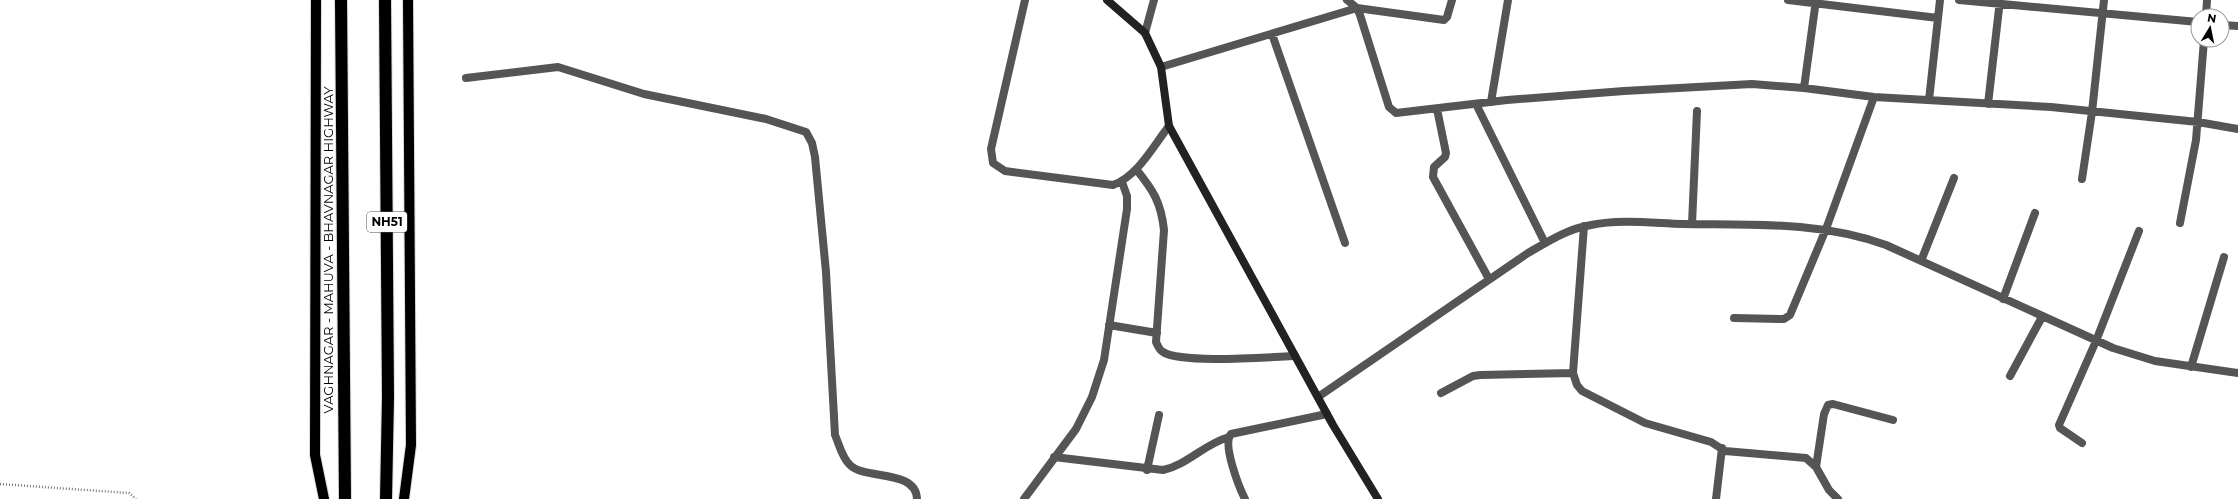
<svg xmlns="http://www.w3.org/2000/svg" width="2238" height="499" viewBox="0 0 2238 499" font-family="Montserrat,sans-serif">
	<rect width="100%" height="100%" fill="#fff"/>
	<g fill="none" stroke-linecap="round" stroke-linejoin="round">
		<defs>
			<path id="primary" d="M316 0 315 455 324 499
				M404 499 411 445 408 0"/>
			<path id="highway" d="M341 0 345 499
				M385 0 388 397 386 499"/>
		</defs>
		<use href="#primary" stroke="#dbdbdb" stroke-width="12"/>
		<use href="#highway" stroke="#dbdbdb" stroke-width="14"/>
		<path stroke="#777" stroke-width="2.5" stroke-dasharray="1 2" stroke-linecap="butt" d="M0 484 129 493 136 499"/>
		<path stroke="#555" stroke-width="8" d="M1025 0 991 149 993 163 1005 171 1113 185C1138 176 1154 145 1169 126
			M1347 0 1357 8 1360 15 1389 107 1396 113 1507 100 1624 91 1752 84 1804 88 1874 97 2051 107 2198 122 2238 129
			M1788 0 1938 18
			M1959 0 2198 22
			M2206 16 2207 0
			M2222 25 2238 26
			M1145 33 1154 0
			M1272 34 1345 243
			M1161 67 1357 8 1444 20 1447 17 1452 0
			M466 78 558 67 644 94 766 119 806 132 812 143 815 157 826 272 835 435C839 444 842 458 850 465 865 480 916 469 917 499
			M1804 88 1816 0
			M1929 100 1940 0
			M1491 102 1508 0
			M1476 104 1545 243
			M1988 104 2000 0
			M1437 109 1446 153 1445 157 1434 167 1433 177 1489 279
			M1136 169C1153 190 1161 202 1164 230L1156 342C1158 346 1159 350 1163 352 1182 364 1269 357 1295 356
			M2082 179 2092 112 2104 0
			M2180 223 2196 140 2204 40
			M1692 224 1697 111
			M1584 226 1573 373 1577 385 1582 391 1645 423 1711 442 1725 451 1806 458 1816 467 1829 490 1838 499
			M1921 261 1954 178
			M2003 299 2035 213
			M1734 318 1784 319 1790 315 1826 229 1874 97
			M1109 325 1157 333
			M2191 367 2224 257
			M2010 376 2042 317
			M1441 393 1473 376 1480 375 1573 373
			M1318 397 1528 253C1549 241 1567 229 1591 225 1620 219 1652 223 1682 224 1751 225 1819 221 1886 245L2113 348 2155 361 2238 373
			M2082 443 2060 428 2059 425 2096 341 2139 231
			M1054 457 1163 470C1187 465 1204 444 1229 437
			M1816 467 1824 414 1828 405 1833 404 1893 420
			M1147 470 1159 415
			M1024 499 1076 429 1092 397 1104 360 1127 209V196L1122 182
			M1245 499C1239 487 1222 444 1231 434L1327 414
			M1716 499 1722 448"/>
		<path stroke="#222" stroke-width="8" d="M1107 0 1145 33 1161 67 1169 126 1333 425 1378 499"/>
		<use href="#primary" stroke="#000" stroke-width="10"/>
		<use href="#highway" stroke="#000" stroke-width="12"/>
	</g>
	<g text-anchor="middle" stroke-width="3.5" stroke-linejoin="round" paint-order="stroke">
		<rect fill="#fff" stroke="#4c4c4c" stroke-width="1" x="367" y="212" width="40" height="20" rx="3"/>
		<g font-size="12" font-weight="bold" fill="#000">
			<text x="387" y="226">NH51</text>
		</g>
		<g font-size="13" fill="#000" stroke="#fff">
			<text transform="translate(328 250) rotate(-90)" y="5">VAGHNAGAR - MAHUVA - BHAVNAGAR HIGHWAY</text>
		</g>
	</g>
	<g transform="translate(2210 28) rotate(10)"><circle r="19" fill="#ffffff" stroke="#999999"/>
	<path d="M0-3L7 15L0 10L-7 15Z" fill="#000000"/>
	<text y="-6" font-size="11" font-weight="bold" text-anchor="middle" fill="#000000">N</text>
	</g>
</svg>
